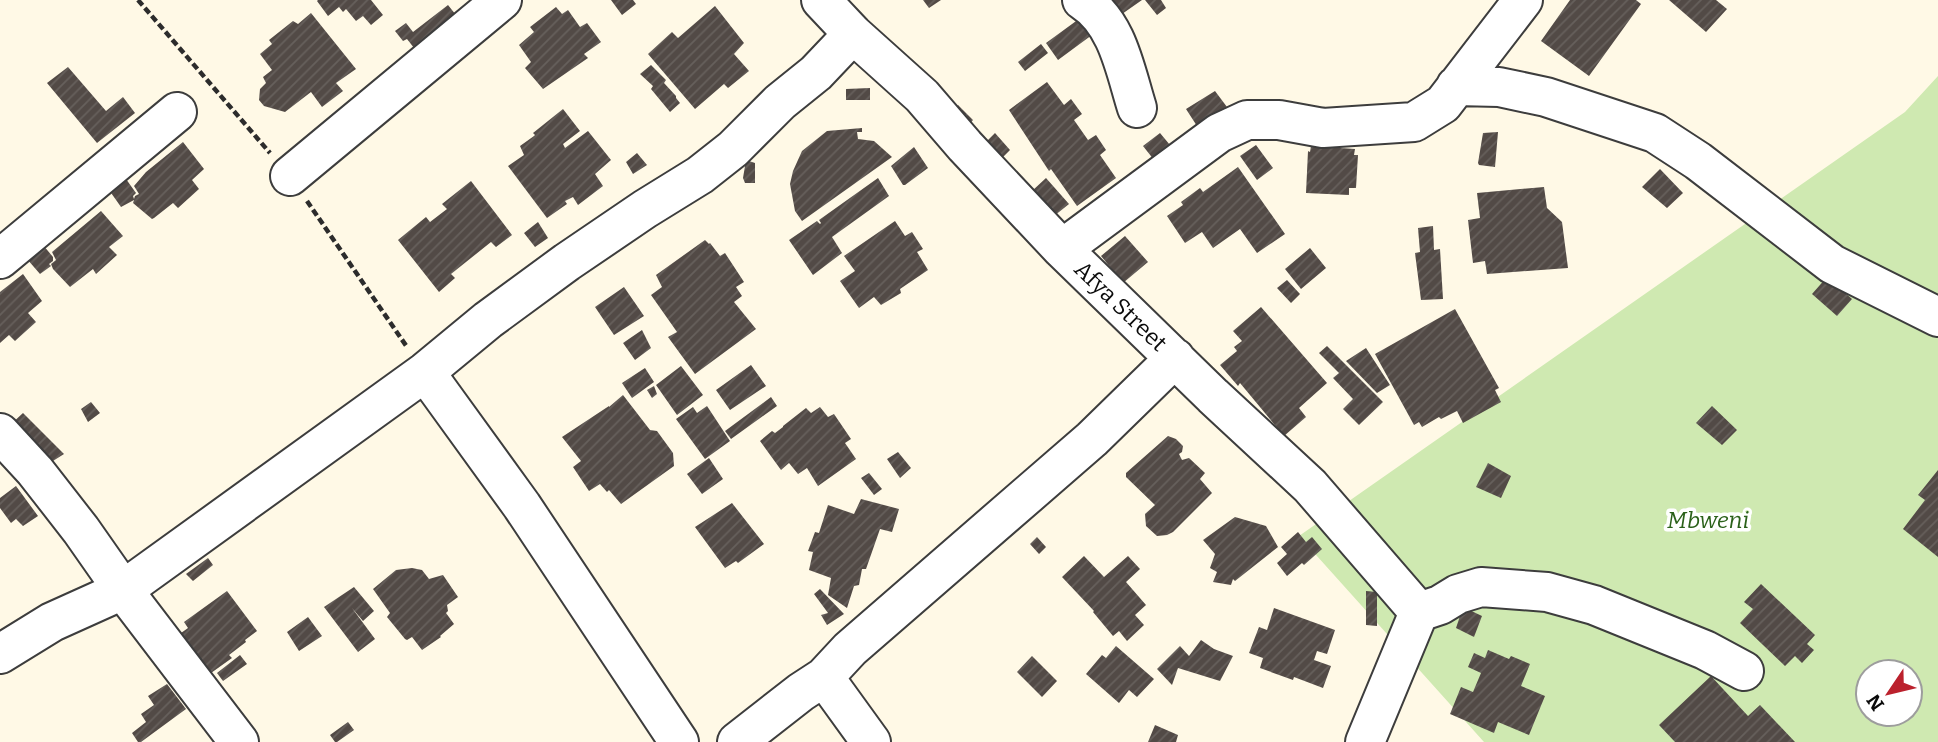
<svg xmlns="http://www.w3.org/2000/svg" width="1938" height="742" viewBox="0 0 1938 742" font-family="Bitter,serif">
	<defs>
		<pattern id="building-hatch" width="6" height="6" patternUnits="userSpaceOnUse" patternTransform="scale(1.75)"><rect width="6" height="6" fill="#524a46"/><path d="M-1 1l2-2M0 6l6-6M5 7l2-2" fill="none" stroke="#66605c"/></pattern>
	</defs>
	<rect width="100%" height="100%" fill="#fff9e6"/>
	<path fill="#cfe9b1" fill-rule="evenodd" d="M1938 76V742H1484L1299 536 1905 112ZM1868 672H1910V714H1868Z"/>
	<path fill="url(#building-hatch)" d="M318 0H371L383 15 371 25 363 16 356 21 346 9 343 12 339 7 328 16 317 1Z
		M611 0H633L636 4 622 15Z
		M923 0H941L929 8Z
		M1112 0H1142L1122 14Z
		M1145 0H1161L1166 8 1157 15Z
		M1570 0H1636L1641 4 1589 76 1541 41Z
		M1669 0H1716L1727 9 1706 32Z
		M448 5 460 20 418 53 407 39 403 41 395 31 406 23 413 32Z
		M715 6 744 43 734 54 749 71 728 88 724 84 695 109 648 54 672 32 678 38Z
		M556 7 562 14 568 10 580 27 587 23 601 42 584 54 588 58 543 89 525 68 531 62 519 45 534 32 530 27Z
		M311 13 356 69 336 83 343 91 322 107 311 92 285 112 264 106 259 100 260 89 266 83 263 77 272 70 260 54 272 44 269 40 293 21 298 24Z
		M1083 16 1096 32 1058 60 1046 43Z
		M1041 44 1048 53 1025 71 1018 62Z
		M651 65 666 80 664 83 676 96V98L680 103 670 112 651 89 653 86 640 74Z
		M68 67 106 111 123 97 135 113 97 143 47 83Z
		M1047 82 1064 105 1071 99 1082 114 1074 120 1088 140 1096 135 1106 150 1100 155 1116 178 1077 206 1051 169 1049 171 1009 110Z
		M870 88V100H846V89Z
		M1215 91 1236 119 1206 140 1186 109Z
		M958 105 973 120 967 127 951 113Z
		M563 109 580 131 563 144 565 148 588 131 611 160 595 174 603 186 578 205 573 197 565 201 567 204 547 218 508 166 524 155 520 146 534 136 535 135 533 133Z
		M862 128V132H857L858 139 874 141 892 157 802 221 795 211 790 184 793 171 802 151 827 131Z
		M1498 132 1495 167 1479 165 1478 163 1483 133Z
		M995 133 1010 150 999 161 984 144Z
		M1160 133 1175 151 1158 165 1143 146Z
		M183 142 204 169 192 180 199 189 178 208 173 203 154 218 152 219 133 203 134 200 121 207 109 190 126 179 136 193 133 196 134 199 135 196 139 194 134 186 146 172Z
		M1256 145 1273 168 1257 180 1240 156Z
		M1311 146 1355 149 1354 155H1358L1356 188H1349V195L1306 193 1308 151 1310 152Z
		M914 147 928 168 905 185H903L891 166Z
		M637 153 647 165 633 174 626 162Z
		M746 160 755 163V183H745L743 178Z
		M1238 167 1285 234 1257 253 1240 229 1213 248 1202 232 1185 243 1167 216 1183 205 1181 202 1200 188 1203 192Z
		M1660 169 1683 193 1667 208 1642 187Z
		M878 178 889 196 832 237 842 253 813 275 789 240 817 221 820 224 821 223 819 220Z
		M1046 178 1069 204 1054 216 1032 191Z
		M471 181 512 235 496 247 491 242 451 274 455 278 439 292 398 240 426 217 430 222 447 209 442 204Z
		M1544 187 1547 208 1562 222 1568 268 1487 274 1485 261 1473 263 1468 220 1480 218 1477 193Z
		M101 211 123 236 109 247 117 255 96 274 93 269 70 287 53 269 51 264 56 260 52 252Z
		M895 221 905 236 912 232 923 249 917 252 928 270 900 289 901 293 881 305 874 297 859 308 840 281 855 271 844 256Z
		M538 222 548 238 535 247 524 233Z
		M1433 226 1434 250 1440 249 1443 299 1421 300 1415 253 1420 252 1418 228Z
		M1125 236 1148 262 1123 283 1101 256Z
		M705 240 709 244 710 243 720 256 725 253 744 282 736 287 742 296 734 302 756 329 695 374 668 337 677 332 651 295 662 287 656 275Z
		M43 245 53 257V261L49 264 51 266 40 274 27 259Z
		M1310 248 1326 268 1301 289 1285 269Z
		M23 274 42 301 28 313 36 322 15 341 9 335 0 343V292Z
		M1827 277 1852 299 1837 316 1812 294Z
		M1287 280 1300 294 1291 303 1277 288Z
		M624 287 644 316 614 335 595 307Z
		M1261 307 1327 383 1299 408 1306 417 1284 436 1240 383 1238 386 1220 365 1237 351 1234 347 1242 341 1233 331Z
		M1455 309 1499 388 1495 390 1501 402 1463 423 1457 411 1441 419 1439 417 1422 427 1419 422 1414 425 1375 354Z
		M642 330 651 348 635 360 623 343Z
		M1327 346 1383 402 1359 425 1343 409 1353 399 1333 378 1339 373 1319 353Z
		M1366 348 1390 385 1377 393 1346 361Z
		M751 365 766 386 730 410 716 390Z
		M681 366 703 395 677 415 656 385Z
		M645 368 654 382 632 398 622 383Z
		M654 386 657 394 652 398 647 390Z
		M623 395 650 430 657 431 673 453 674 466 621 504 609 490 607 492 600 484 589 491 573 467 581 461 562 437 609 406V407Z
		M771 397 777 406 731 439 725 431Z
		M91 402 100 413 88 422 81 409Z
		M707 406 730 441 705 459 676 419 693 407 697 413Z
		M1712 406 1737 430 1722 445 1696 423Z
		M820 407 828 417 834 414 851 439 845 443 856 459 818 486 807 468 798 474 789 463 781 470 760 441 772 431 775 433 783 427V426L806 408 811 413Z
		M23 413 64 454 45 466 8 427Z
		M1168 436 1176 439 1183 446 1182 452 1179 454 1182 460 1189 458 1205 473 1200 479 1212 493 1173 532 1167 535 1157 536 1146 526 1145 514 1155 505 1126 477V473Z
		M898 452 911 468 900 478 887 459Z
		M709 458 723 479 702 494 687 474Z
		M1488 463 1511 476 1501 498 1476 487Z
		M1938 470V557L1903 529 1925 500 1918 495Z
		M869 473 882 489 874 495 861 478Z
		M16 486 38 516 23 526 16 519 11 523 0 508V498Z
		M861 499 899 509 892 532 880 529 866 569H862L859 585 854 586 847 608 828 595 831 578 809 570 813 552 808 551 815 532 819 533 828 505 854 514Z
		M732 503 764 544 738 563 736 561 725 568 695 527Z
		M1235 517 1266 526 1278 547 1235 581 1233 579 1231 585 1213 582 1217 572 1210 568 1215 554 1203 540Z
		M1298 532 1306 542 1312 537 1322 549 1304 565 1302 563 1287 576 1277 563 1287 554 1281 547Z
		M1037 537 1046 547 1039 554 1030 544Z
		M1084 556 1104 577 1128 556 1140 569 1126 582 1146 605 1135 615 1144 625 1127 641 1119 631 1113 636 1093 612 1094 611 1062 577Z
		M208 558 213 565 193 581 186 574Z
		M412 568 422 570 429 579 443 575 458 597 447 605 448 611 446 613 454 624 440 636 441 637 422 650 412 637 407 640 405 639 387 617 390 613 373 589 396 570Z
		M1761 584 1815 635 1807 644 1814 650 1802 663 1795 656 1785 666 1740 623 1753 609 1744 602Z
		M354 587 374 611 363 621 352 608 375 639 358 652 324 607Z
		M820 589 844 614 827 625 821 615 828 613 814 594Z
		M227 591 257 631 245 640 246 642 229 655 232 658 211 673 181 633 188 628 184 622Z
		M1366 591 1377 592V626L1366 625Z
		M1463 607 1482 616 1474 637 1456 628Z
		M1274 608 1335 630 1327 654 1317 651 1314 660 1331 666 1323 688 1294 677 1293 680 1260 668 1263 658 1249 653 1259 627 1267 630Z
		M308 617 322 636 299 651 287 632Z
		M1201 640 1214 649 1233 656 1220 681 1178 668 1172 685 1157 669 1180 646 1189 656Z
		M1116 646 1154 679 1137 697 1129 690 1119 703 1086 674 1102 655 1106 658Z
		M1488 650 1509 659 1511 656 1530 664 1521 686 1545 696 1529 735 1498 722 1494 733 1450 714 1461 687 1473 692 1481 673 1468 667 1474 653 1485 658Z
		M240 655 247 664 223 681 217 673Z
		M1032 656 1057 681 1042 697 1017 672Z
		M1711 676 1748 716 1760 705 1795 742H1675L1659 725Z
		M167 684 186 709 141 742H138L132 733 146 722 141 714 154 705 148 696Z
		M348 722 354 730 337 742H335L330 735Z
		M1155 725 1178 735 1176 742H1148Z"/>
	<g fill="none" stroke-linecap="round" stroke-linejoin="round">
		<defs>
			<path id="minor" d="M821 0 853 34 922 96 965 146 1062 249 1213 396 1310 486 1419 612
				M1082 0C1118 23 1125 70 1137 108
				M1456 86 1499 87 1546 97 1655 133 1698 161 1832 264 1938 317
				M290 176 502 0
				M1062 249 1219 133 1247 120H1279L1323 128 1414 122 1443 104 1523 0
				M0 259 177 112
				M425 372 522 506 679 742
				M0 433 35 471 81 530 123 590 239 742
				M0 654 52 622 123 590 425 372 488 320 567 262 645 209 700 175 733 149 780 102 816 73 853 34
				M824 677 871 742
				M737 742 801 692 824 677 850 649 1092 439 1175 358
				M1365 742 1419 612 1440 605 1458 594 1481 587 1547 592 1594 605 1705 650 1744 671"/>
		</defs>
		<use href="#minor" stroke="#3d3d3d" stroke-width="42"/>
		<path stroke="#2c2c2c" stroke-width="4.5" stroke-dasharray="7 3.5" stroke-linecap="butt" d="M138 0 270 153
			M307 201 407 347"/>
		<use href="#minor" stroke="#fff" stroke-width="38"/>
	</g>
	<g text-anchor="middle" stroke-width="7" stroke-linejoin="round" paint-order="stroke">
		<g font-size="23" fill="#0a0a0a" stroke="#fff">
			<text transform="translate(1121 306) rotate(44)" y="8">Afya Street</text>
		</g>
		<g font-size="23" font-style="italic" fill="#2b611a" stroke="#fff">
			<text x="1708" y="528">Mbweni</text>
		</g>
	</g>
	<g transform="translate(1889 693) rotate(235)"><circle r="33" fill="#ffffff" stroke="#9d9d9d" stroke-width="2"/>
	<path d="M0-5L12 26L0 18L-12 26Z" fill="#bb212d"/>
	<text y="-10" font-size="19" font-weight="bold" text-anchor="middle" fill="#0a0a0a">N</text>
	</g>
</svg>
